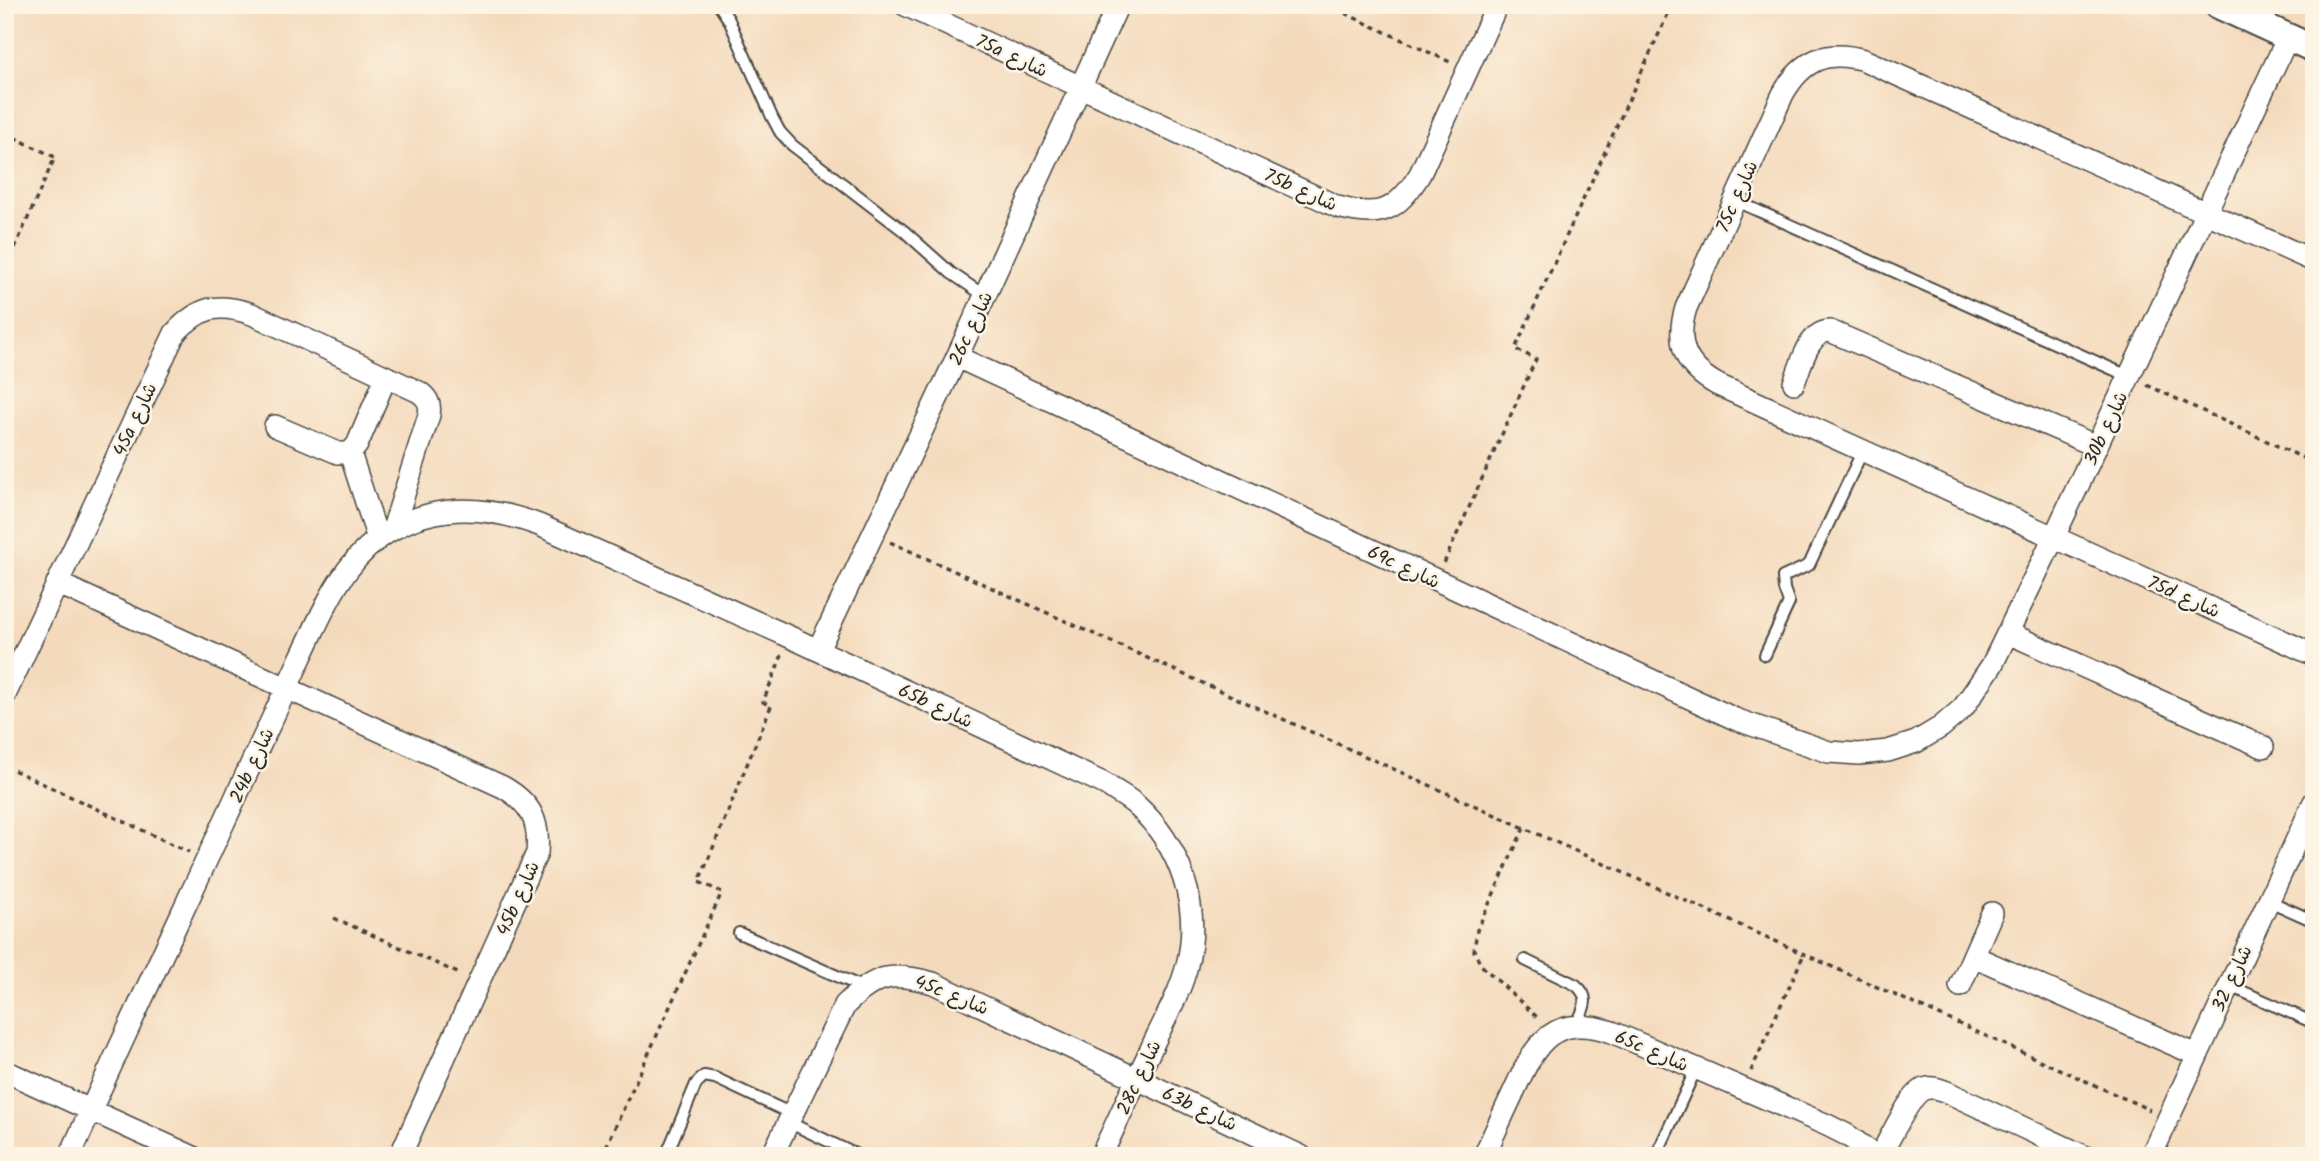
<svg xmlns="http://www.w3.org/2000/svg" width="2319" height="1161" viewBox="0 0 2319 1161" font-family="Kalam,'Playpen Sans Arabic',sans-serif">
	<rect width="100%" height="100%" fill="#fcf5e5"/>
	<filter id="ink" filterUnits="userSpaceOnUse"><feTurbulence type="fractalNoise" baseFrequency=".0143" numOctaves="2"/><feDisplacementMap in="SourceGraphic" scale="14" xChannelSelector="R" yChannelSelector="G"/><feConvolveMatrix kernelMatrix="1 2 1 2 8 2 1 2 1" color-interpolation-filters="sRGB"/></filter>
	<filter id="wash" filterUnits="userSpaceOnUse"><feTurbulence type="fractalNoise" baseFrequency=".00686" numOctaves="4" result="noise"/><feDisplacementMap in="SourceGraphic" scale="28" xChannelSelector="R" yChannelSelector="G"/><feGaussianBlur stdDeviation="1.57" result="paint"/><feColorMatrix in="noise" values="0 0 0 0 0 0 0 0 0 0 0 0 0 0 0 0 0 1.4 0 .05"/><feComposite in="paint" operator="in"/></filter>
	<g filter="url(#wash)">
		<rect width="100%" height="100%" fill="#f4dabc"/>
	</g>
	<g filter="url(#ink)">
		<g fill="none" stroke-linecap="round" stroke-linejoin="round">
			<defs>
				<path id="service" d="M719 5 729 20 772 117 780 132 792 145 904 231 951 273 985 296
					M1734 200 2128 376
					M1765 655 1789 603 1784 589 1783 577 1809 565 1863 450
					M2267 900 2314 921
					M739 933 862 987
					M1525 960 1576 985C1592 999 1583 1008 1577 1025
					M2228 985 2314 1023
					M788 1122 859 1156
					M666 1156 696 1084 704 1076 715 1078 792 1114
					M1656 1156 1696 1069"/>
				<path id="minor" d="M905 5 1338 207C1380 219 1397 211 1420 174L1497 5
					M2314 261 1864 60C1826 49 1802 60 1783 94L1686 308C1675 344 1685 367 1718 385L2314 655
					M957 357 1735 719 1829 752 1859 754 1888 751 1916 742 1941 727 1963 708 1992 665 2054 537 2288 37
					M1794 383C1801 366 1808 331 1830 331L2096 446
					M275 426 338 453H350L357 445 386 377
					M350 453 378 539
					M57 583 503 787C531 803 540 821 537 853L400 1156
					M2008 633 2263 747
					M818 650 957 357 1118 5
					M5 695 175 333C199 307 218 302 252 314L419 392C428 398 431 404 429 415L393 529
					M1973 956 2197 1055
					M1960 986 1992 913
					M5 1071 191 1156
					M70 1156C127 1029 187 903 245 777 264 737 282 697 301 657 322 614 339 568 378 539 428 502 483 504 539 525L790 637 1105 784C1115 791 1127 797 1136 805 1180 845 1202 907 1187 965 1180 994 1163 1022 1151 1049 1134 1084 1118 1120 1101 1156
					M772 1156 845 1005C875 975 892 971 933 983L1301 1156
					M1484 1156C1494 1134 1504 1112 1514 1091 1536 1042 1553 1013 1612 1032L1827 1125 1847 1135 1876 1156
					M1880 1156C1889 1141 1910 1094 1924 1089 1932 1086 1940 1089 1947 1092L2084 1156
					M2151 1156 2314 802"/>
				<path id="tertiary" d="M2218 5 2314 49"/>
			</defs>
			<use href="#service" stroke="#494541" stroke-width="14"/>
			<use href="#minor" stroke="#494541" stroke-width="24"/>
			<use href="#tertiary" stroke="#494541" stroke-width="30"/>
			<path stroke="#494541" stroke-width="3.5" stroke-dasharray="5 5" stroke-linecap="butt" d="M1327 5 1450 62
				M5 133 55 157 5 270
				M2147 385 2314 463
				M890 542 2150 1110
				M1444 563 1536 359 1515 349 1672 5
				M5 766 189 852
				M1524 828 1477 930 1474 951 1481 965 1539 1019
				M334 918 460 974
				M1751 1071 1804 954
				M602 1156 722 892 699 882 771 706 763 702 782 655"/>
			<use href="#service" stroke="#fff" stroke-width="10"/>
			<use href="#minor" stroke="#fff" stroke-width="21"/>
			<use href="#tertiary" stroke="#fff" stroke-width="26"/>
		</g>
	</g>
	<g text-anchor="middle" stroke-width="5" stroke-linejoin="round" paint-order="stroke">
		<g font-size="19" fill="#2b2b2b" stroke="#fcf5e5">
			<text transform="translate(1012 55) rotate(25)" y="7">75a شارع</text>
			<text transform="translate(1301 189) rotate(24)" y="7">75b شارع</text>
			<text transform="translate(1736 196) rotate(-66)" y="7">75c شارع</text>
			<text transform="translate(970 328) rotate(-65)" y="7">26c شارع</text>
			<text transform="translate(134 419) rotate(-65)" y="7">45a شارع</text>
			<text transform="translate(2105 428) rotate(-65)" y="7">30b شارع</text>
			<text transform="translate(1404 566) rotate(25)" y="7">69c شارع</text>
			<text transform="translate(2184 596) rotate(24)" y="7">75d شارع</text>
			<text transform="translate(936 705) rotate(25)" y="7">65b شارع</text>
			<text transform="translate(251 765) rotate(-65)" y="7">24b شارع</text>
			<text transform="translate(517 898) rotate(-66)" y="7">45b شارع</text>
			<text transform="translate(2231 978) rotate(-65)" y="7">شارع 32</text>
			<text transform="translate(952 994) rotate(22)" y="7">45c شارع</text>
			<text transform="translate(1652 1050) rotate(23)" y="7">65c شارع</text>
			<text transform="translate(1138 1077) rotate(-65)" y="7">28c شارع</text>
			<text transform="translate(1200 1108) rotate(25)" y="7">63b شارع</text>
		</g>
	</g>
	<rect width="2319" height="1161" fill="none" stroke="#fcf5e5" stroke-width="28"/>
</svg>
